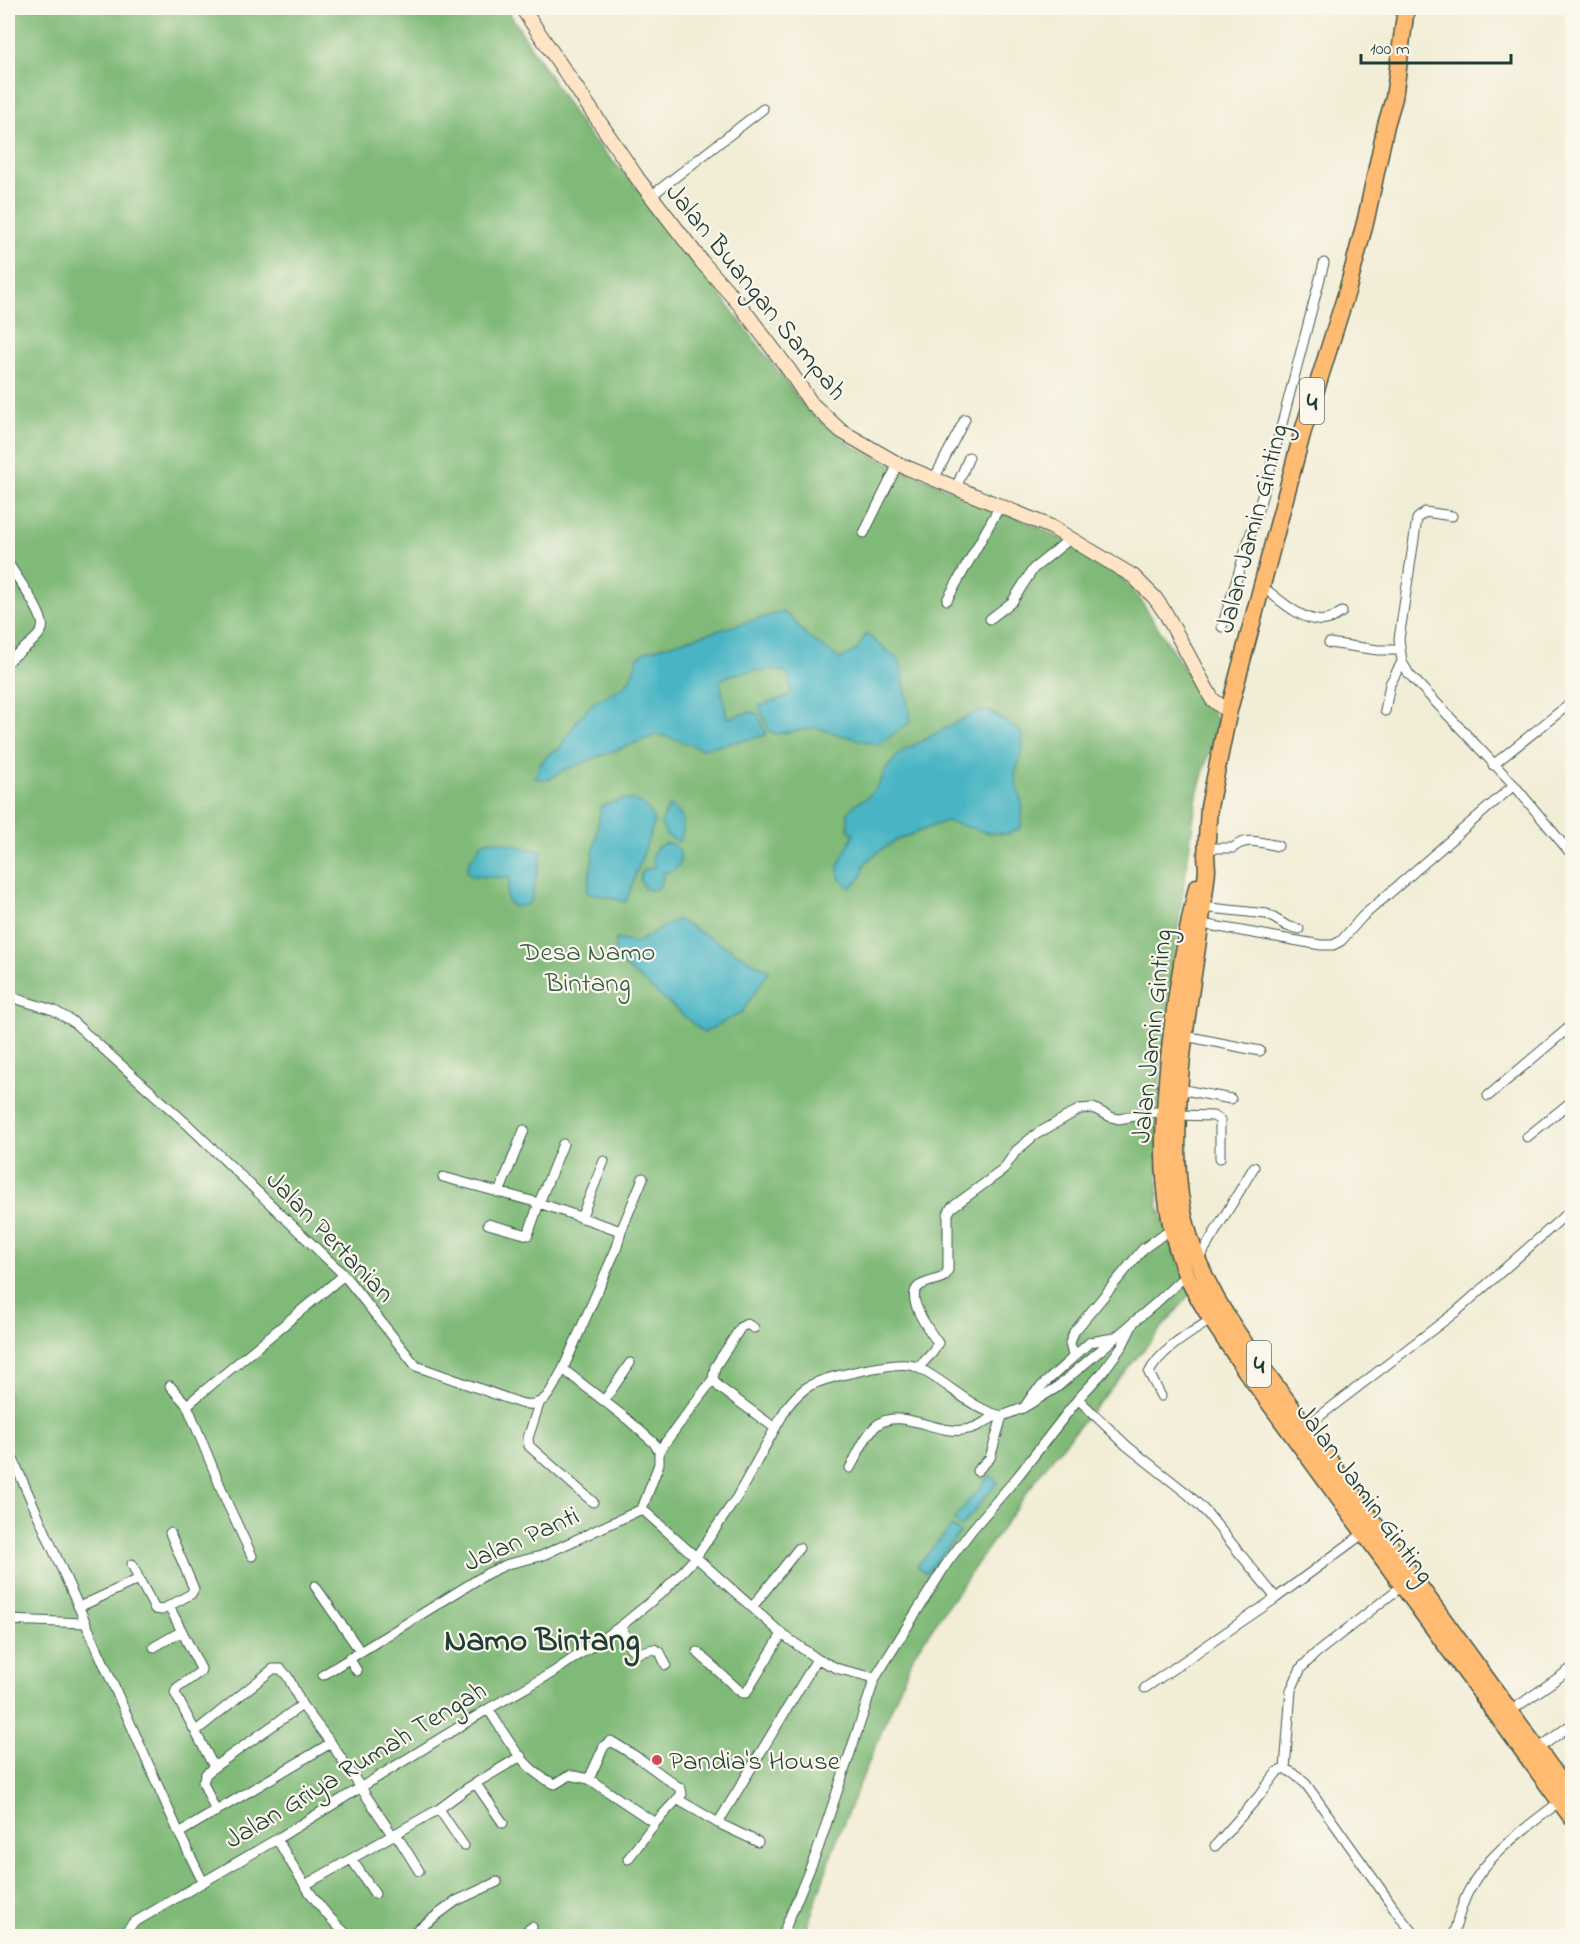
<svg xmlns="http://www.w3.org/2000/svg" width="1580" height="1944" viewBox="0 0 1580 1944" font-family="'Indie Flower',sans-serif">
	<rect width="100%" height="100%" fill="#fbf7ec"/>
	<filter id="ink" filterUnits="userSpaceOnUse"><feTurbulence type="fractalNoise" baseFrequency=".0167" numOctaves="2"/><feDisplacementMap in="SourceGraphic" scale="12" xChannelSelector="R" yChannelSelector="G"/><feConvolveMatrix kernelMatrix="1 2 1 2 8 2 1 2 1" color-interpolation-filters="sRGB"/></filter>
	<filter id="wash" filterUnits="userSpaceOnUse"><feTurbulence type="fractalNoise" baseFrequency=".008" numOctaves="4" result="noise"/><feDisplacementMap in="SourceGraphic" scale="24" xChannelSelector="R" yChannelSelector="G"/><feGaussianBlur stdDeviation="1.35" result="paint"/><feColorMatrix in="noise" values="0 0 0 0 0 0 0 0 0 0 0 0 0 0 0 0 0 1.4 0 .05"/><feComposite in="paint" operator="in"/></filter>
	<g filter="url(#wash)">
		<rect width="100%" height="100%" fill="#f2edd6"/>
		<path fill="#80ba78" stroke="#507c56" stroke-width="1.5" d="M8 8H506L584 130 644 195 809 412 854 447 913 474 1034 525 1080 549 1123 579 1141 601 1218 722 1197 794 1178 927 1159 1088 1158 1205 1182 1272 1197 1286 1044 1468 914 1654 837 1838 804 1936H8Z"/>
		<path fill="#48b5c4" stroke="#34797c" stroke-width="1.5" d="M782 612 791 617 807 636 840 659 857 650 866 634 900 661 911 722 878 745 816 728 775 734 769 731 759 706 787 697 791 691 788 674C782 670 777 672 771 668L769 671C757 670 728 672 720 681L727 718 751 712 758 714 766 734 764 736 702 749 668 737 656 735 564 770 548 780 534 778 541 763 551 752 558 750 578 719 594 702 624 686 631 677 638 657 647 651Z
			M978 711H989L1021 732 1023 747 1015 776 1023 808 1021 828 1008 834 988 833 946 821 897 840 878 852 865 863 861 878 850 888 839 878 838 866 854 833 848 830V813L855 804 868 797 879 784 886 769 901 752Z
			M624 799C641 799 650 807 654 823L626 902 587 892 601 806Z
			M669 806C686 814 686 826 679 842L666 835 661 823Z
			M490 840 542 851 531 902C524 907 510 911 507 898 506 892 509 884 510 878L471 876 467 871C468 864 469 858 476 854 479 845 481 842 490 840Z
			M668 843C689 849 682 875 662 872 665 884 657 893 645 889L640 879C641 871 646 867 655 868 649 856 654 845 668 843Z
			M677 919 769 971 742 1012 704 1033 614 957 616 939 636 943Z
			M990 1475 998 1482 961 1527 953 1520Z
			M952 1526 960 1533 926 1573 917 1566Z"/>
	</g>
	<g filter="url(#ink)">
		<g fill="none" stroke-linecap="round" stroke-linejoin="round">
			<defs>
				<path id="street" d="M651 196 763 109
					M934 479 965 419
					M956 488 969 457
					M1452 516 1425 512 1417 519 1399 639 1402 662 1409 674 1514 785 1572 855
					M864 533 898 464
					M8 563C15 575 47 617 42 629 39 639 16 654 8 661
					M1263 587C1279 599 1307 627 1330 619 1334 618 1338 614 1342 612
					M947 600 1000 506
					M990 619 1012 602 1033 569 1071 538
					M1222 627 1268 477 1324 263
					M1329 643 1378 650H1400
					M1385 711 1390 684 1402 662
					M1493 765 1572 702
					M1206 848H1233C1246 836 1262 843 1278 846
					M1201 907 1267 914 1287 926 1299 929
					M1202 924 1321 945H1333L1341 941 1362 917 1514 785
					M8 991 17 999 53 1010 72 1021 186 1123 344 1275 416 1366 520 1403C547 1410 551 1389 563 1369L627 1419 654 1443 659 1451V1464L642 1509 782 1634 817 1659 839 1669 875 1678
					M1185 1036 1260 1051
					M1179 1089 1231 1099
					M1488 1096 1572 1025
					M1178 1115 1213 1116 1220 1120V1158
					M1527 1137 1572 1101
					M443 1177 539 1203 621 1231 617 1247 563 1369
					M499 1193 524 1130
					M581 1218 604 1161
					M488 1224 528 1235 539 1203 563 1144
					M621 1231 643 1178
					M1198 1260 1254 1167
					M754 1328 747 1324 741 1327 715 1367 713 1379 719 1387 775 1428
					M1073 1356 1070 1343 1074 1332 1143 1249 1172 1228
					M918 1368 933 1352 938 1343C931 1333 905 1299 918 1287 925 1281 937 1281 945 1276L948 1270V1214L951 1208 1003 1170 1016 1151 1035 1135 1080 1109 1093 1108 1111 1117 1119 1119 1155 1112 1164 1114
					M170 1386 187 1405
					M1161 1396 1149 1373C1159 1351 1192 1332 1212 1319
					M1078 1399 1127 1446 1189 1495 1207 1513 1276 1598
					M604 1401 630 1363
					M539 1404 528 1438 529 1446 593 1502
					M1025 1406 1034 1393 1090 1342 1114 1338
					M1303 1429 1457 1311 1572 1209
					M8 1448 179 1833 203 1882
					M659 1451 713 1379
					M850 1468C858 1454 865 1435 877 1425 899 1407 936 1434 963 1430 976 1429 986 1421 997 1415
					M977 1471 990 1458 1002 1416
					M252 1556 228 1505 187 1405 344 1275
					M132 1564 139 1579
					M315 1586 360 1651
					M169 1606 191 1594 194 1589 170 1533
					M753 1606 799 1548
					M79 1607 139 1579 155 1609 162 1610 169 1606 201 1669 200 1672 177 1688 175 1693 214 1767 302 1705
					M8 1620 85 1623
					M621 1626 630 1647 637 1653 654 1649 660 1652 666 1665
					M154 1647 182 1631
					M697 1652 742 1693H746L782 1634
					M349 1658 357 1671
					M323 1675 488 1573 508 1564 541 1556 642 1509
					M1145 1688 1276 1598 1364 1533
					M488 1709C506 1735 524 1773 555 1784L570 1775 589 1779 655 1823
					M1511 1711 1572 1668
					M196 1731 273 1669H281L288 1677 302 1705 331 1743 393 1836
					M1538 1749 1572 1724
					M214 1767 206 1774 203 1782 216 1812
					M1285 1769 1291 1690 1301 1668 1315 1654 1402 1586
					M589 1779 604 1746 611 1741 640 1759 681 1789 682 1794 655 1823 628 1859
					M476 1784 503 1823
					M677 1799 718 1823 817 1659
					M439 1809 464 1846
					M718 1823 758 1842
					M179 1833 331 1743
					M396 1834 419 1871
					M277 1839C297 1873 318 1911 349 1936
					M1215 1846 1259 1796 1277 1772 1285 1769 1293 1773 1306 1784 1404 1922 1417 1936
					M352 1860 375 1894
					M305 1885 439 1809 466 1789 521 1756
					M122 1936 133 1923 277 1839 488 1709 552 1673 621 1626 665 1590 696 1557 737 1497 787 1407C794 1398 801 1390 811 1385 827 1377 898 1360 914 1366 945 1379 968 1408 1002 1416L1023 1408 1056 1388 1155 1304 1187 1274
					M409 1936 456 1901 497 1882
					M520 1936 532 1927
					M782 1936 818 1849 875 1678 947 1563 971 1531 1018 1476 1078 1399 1102 1373 1122 1346 1133 1324
					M1453 1936C1457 1922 1461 1906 1468 1892 1488 1852 1529 1826 1563 1799"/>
				<path id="secondary" d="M522 8 638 179 702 262 740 305 789 370 811 403 841 431 898 464 1051 527 1133 576 1155 598 1166 614 1212 699 1222 707 1229 710"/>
				<path id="highway" d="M1406 8 1394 98 1386 125 1366 219 1348 288 1302 434 1229 710 1209 807 1206 855 1207 870C1199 951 1181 1030 1178 1111 1177 1141 1176 1166 1180 1195 1194 1294 1259 1359 1313 1437 1398 1559 1486 1677 1572 1797
					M1197 887C1184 944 1175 1001 1169 1058 1162 1131 1158 1205 1186 1274 1200 1305 1227 1342 1246 1371L1572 1818"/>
			</defs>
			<use href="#street" stroke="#3f574c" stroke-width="11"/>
			<use href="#secondary" stroke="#3f574c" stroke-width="16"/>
			<use href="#highway" stroke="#3f574c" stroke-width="19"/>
			<use href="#street" stroke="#fff" stroke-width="9"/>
			<use href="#secondary" stroke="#ffe4c6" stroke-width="14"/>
			<use href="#highway" stroke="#ffbb71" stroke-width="16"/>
		</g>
	</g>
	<circle fill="#d1495b" stroke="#fbf7ec" stroke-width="2" cx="657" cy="1760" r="6"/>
	<g text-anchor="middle" stroke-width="4.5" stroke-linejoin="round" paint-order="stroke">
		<g fill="#fbf7ec" stroke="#61756b" stroke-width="1.5">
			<rect x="1300" y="378" width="24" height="46" rx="4.5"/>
			<rect x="1247" y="1341" width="24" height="46" rx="4.5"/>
		</g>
		<g font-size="26" font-weight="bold" fill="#1f3d34">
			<text x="1312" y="410">4</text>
			<text x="1259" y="1373">4</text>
		</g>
		<g font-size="27" fill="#1f3d34" stroke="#fbf7ec">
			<text transform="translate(757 291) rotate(51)" y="9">Jalan Buangan Sampah</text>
			<text transform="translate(1251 528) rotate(-75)" y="9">Jalan Jamin Ginting</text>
			<text transform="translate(1151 1036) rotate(-84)" y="9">Jalan Jamin Ginting</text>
			<text transform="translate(331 1236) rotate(46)" y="9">Jalan Pertanian</text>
			<text transform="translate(1366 1493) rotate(54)" y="9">Jalan Jamin Ginting</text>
			<text transform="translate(521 1538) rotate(-24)" y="9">Jalan Panti</text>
			<text transform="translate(355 1764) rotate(-31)" y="9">Jalan Griya Rumah Tengah</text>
		</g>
		<g font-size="27" fill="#395c46" stroke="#fbf7ec">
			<text x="588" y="960">Desa Namo<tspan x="588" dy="31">Bintang</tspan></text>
		</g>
		<g font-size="27" fill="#1f3d34" stroke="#fbf7ec" text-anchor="start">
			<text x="669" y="1769">Pandia's House</text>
		</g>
		<g font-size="33" font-weight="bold" fill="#1f3d34" stroke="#fbf7ec">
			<text x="542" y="1650">Namo Bintang</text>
		</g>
	</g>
	<rect width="1580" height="1944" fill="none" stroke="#fbf7ec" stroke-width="30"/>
	<path d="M1361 54v9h150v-9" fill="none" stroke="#1f3d34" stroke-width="3"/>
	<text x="1370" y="54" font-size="18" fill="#1f3d34" stroke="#fbf7ec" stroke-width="4.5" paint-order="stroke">100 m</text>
</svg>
